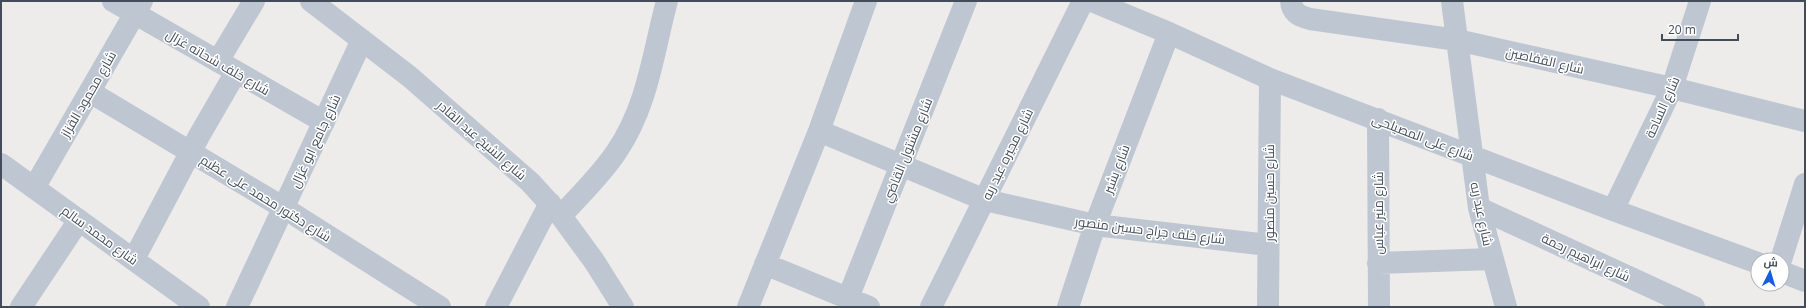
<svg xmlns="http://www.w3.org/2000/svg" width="1806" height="308" viewBox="0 0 1806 308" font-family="'Open Sans',Cairo,sans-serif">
	<rect width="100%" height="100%" fill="#eeebeb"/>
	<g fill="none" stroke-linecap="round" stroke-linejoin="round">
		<path stroke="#bec6d1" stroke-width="22" d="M113 1 324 122
			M311 1 410 77 530 182 561 216 594 261 623 307
			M1092 1 1169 33 1270 79 1613 210 1758 263
			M1291 1C1292 13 1299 16 1310 19L1457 40 1672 88 1805 121
			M1452 1 1479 208 1506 307
			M218 61 254 1
			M90 92 284 208 440 307
			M1378 119 1379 307
			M819 131 985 200 1095 225 1268 245
			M1 164 199 307
			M34 188 142 1
			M1479 208 1694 307
			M1613 210 1672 88 1700 1
			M561 216C580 195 602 174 617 151 648 105 653 53 667 1
			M134 259 199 136 236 72
			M1781 260 1805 184
			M1378 263 1492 259
			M765 264 869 307
			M1782 272 1805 281
			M848 298 966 1
			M21 307 79 220
			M237 307 362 40
			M496 307 550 203
			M748 307 819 131 866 1
			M931 307 1083 1
			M1068 307 1095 225 1169 33
			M1268 307 1270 79"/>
	</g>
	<g text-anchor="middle" stroke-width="3" stroke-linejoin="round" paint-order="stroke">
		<g font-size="13" fill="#434d59" stroke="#fff">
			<text transform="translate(1545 60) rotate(13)" y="5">شارع القفاصين</text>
			<text transform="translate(218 62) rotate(30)" y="5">شارع خلف شحاته غزال</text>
			<text transform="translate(88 94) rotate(-60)" y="5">شارع محمود القزاز</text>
			<text transform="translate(1662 107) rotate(-66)" y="5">شارع الساحة</text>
			<text transform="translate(1423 137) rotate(21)" y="5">شارع على المصيلحى</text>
			<text transform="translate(482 140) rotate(41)" y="5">شارع الشيخ عبد القادر</text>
			<text transform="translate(315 141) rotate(-65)" y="5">شارع جامع ابو غزال</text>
			<text transform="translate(907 150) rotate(-68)" y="5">شارع مشتول القاضي</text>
			<text transform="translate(1007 154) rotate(-64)" y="5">شارع مجيره عبد ربه</text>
			<text transform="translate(1116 169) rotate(-69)" y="5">شارع بشير</text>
			<text transform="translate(1269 193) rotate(-90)" y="5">شارع حسين منصور</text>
			<text transform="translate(266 198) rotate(32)" y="5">شارع دكتور محمد على عظيم</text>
			<text transform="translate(1378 213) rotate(-90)" y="5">شارع منير عباس</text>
			<text transform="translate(1482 214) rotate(78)" y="5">شارع عبد ربه</text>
			<text transform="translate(1150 230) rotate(7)" y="5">شارع خلف جراج حسين منصور</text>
			<text transform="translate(100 235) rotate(36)" y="5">شارع محمد سالم</text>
			<text transform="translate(1586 257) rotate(25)" y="5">شارع ابراهيم رحمة</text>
		</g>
	</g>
	<rect width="1806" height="308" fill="none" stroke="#434d59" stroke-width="4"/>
	<g transform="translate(1770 272) rotate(5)"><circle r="19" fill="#ffffff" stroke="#b4b8bd"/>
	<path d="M0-3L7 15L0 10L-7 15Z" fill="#145edf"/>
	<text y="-6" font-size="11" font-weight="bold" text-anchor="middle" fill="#434d59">ش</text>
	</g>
	<path d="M1662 34v6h76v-6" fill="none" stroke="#434d59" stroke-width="2"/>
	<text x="1668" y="34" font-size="12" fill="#434d59" stroke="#ffffff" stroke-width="3" paint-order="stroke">20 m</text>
</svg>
